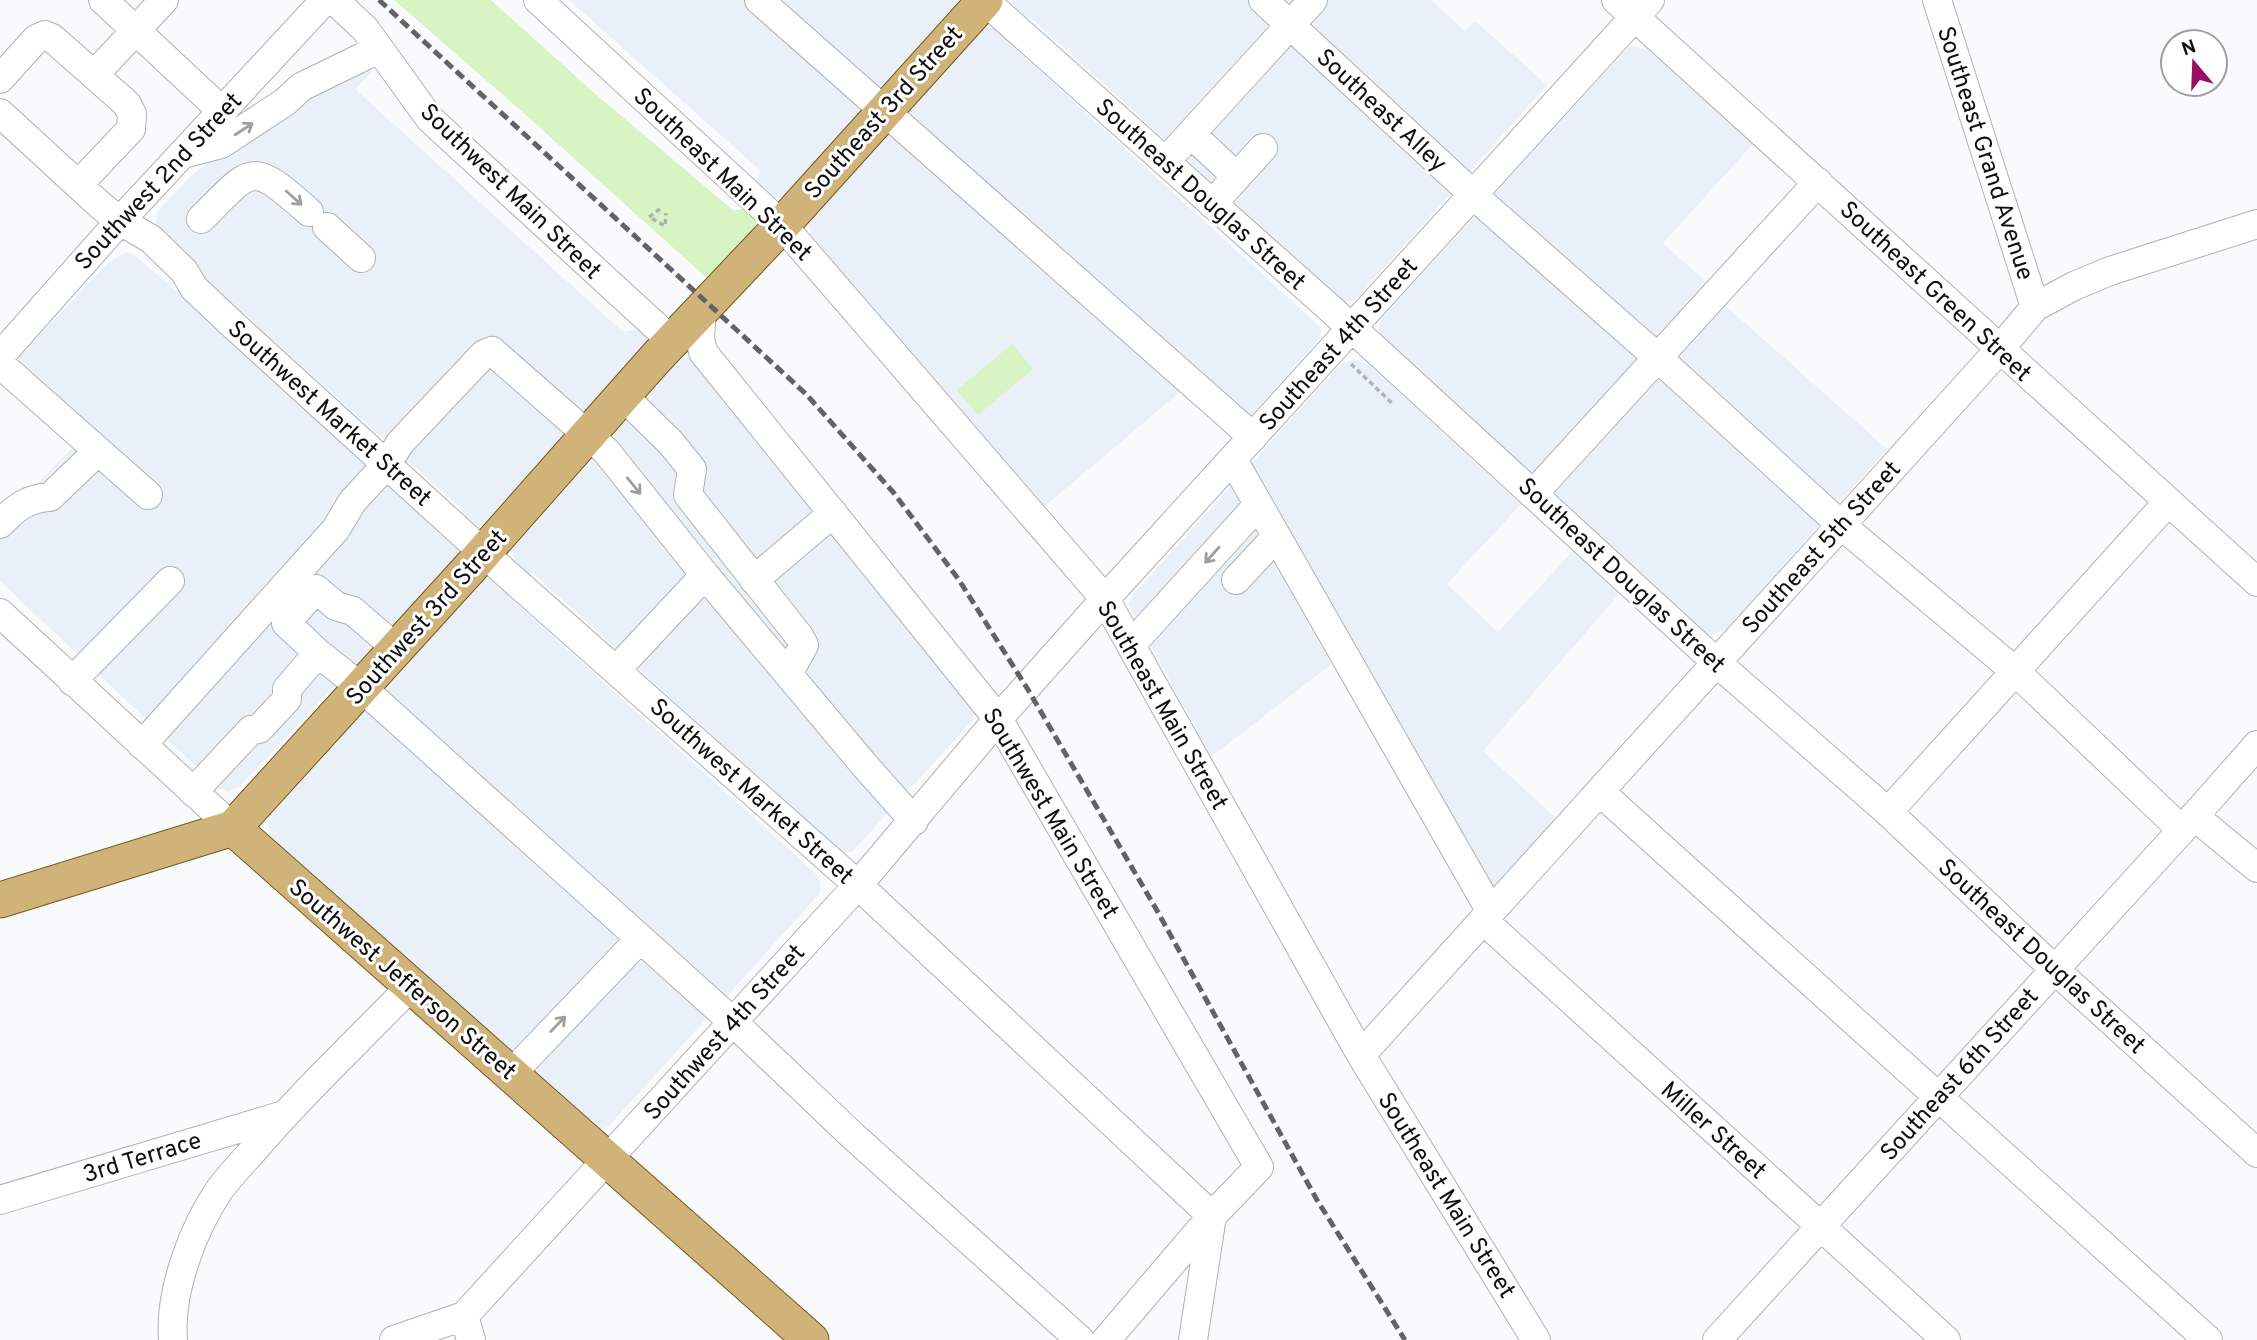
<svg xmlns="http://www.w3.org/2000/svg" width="2257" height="1340" viewBox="0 0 2257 1340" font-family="Overpass,sans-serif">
	<rect width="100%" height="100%" fill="#f9fafc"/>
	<path fill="#eaf0f8" d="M569 0H958V2L957 7 786 196 781 197 769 195 757 183 761 171Z
		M1012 0H1431L1465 31 1475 21 1547 85 1355 300 1349 302 1343 301 1031 18H1023L1016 10Z
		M988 26 1006 34 1008 42 1319 326 1322 332 1317 341 1243 424 1193 381 1045 506 812 237 808 221 984 27Z
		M1631 47H1638L1648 50 1753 144 1663 243 1714 289 1719 300 1887 449 1726 629 1711 635 1705 634 1380 335 1379 329 1382 318 1623 53Z
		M370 67 371 73 355 89 623 332 642 328 648 344 490 524 477 526 462 516 461 508 160 239 155 228 158 211 190 177 209 161 282 110Z
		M127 252 134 255 273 373 459 548 457 557 239 787 227 792 219 788 0 581V521L77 443 4 373 110 261Z
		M688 357 697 362 977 710 973 720 852 852H843L838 849 533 573H525L514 558 511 547 521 531 532 527 664 378 662 372 669 364Z
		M1355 359 1369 365 1521 504 1447 584 1498 632 1573 551 1620 593 1483 751 1558 820 1490 899 1346 653 1211 757 1129 605 1134 594 1341 364Z
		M487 578H497L510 589 509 597 816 874 820 882V893L811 903 609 1126 598 1131 276 844 269 832 268 818 274 807Z"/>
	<path fill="#d7f4c2" d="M394 0H491L593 92 734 211 750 206 756 217 755 229 709 280 517 107Z
		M1012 344 1033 369 978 415 957 390Z"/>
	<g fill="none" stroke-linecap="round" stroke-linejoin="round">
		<defs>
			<path id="minor" d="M103 0 222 111
				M334 0 365 29 430 119 672 341
				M538 0 782 225 1105 599 1361 1055 1536 1340
				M759 0 1253 437
				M984 0 1352 328 1717 663 1888 812 2054 969 2257 1153
				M1263 0 1490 210 1657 357 1841 525 2015 671 2182 830
				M1616 0 2257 582
				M1937 0 2035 307
				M94 75 164 0
				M0 79 36 39 45 35 52 38 127 104 132 114 131 129 78 185
				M0 113 100 205 120 221 151 239 184 271 194 288 230 322 499 567 858 885 1212 1216 1193 1340
				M1191 134 1237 177
				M183 154 221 144 285 102 301 87 379 49
				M1165 162 1313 0
				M1212 204 1263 148
				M201 219C254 166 250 160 309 212
				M327 227 361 258
				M702 309 700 338 703 352 998 719 1259 1167 1212 1216 1106 1340
				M0 356 118 223 325 0
				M0 364 148 495
				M623 396 671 443 692 469 688 495 799 636 804 645 788 674
				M1233 460 1490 910
				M1534 493 1818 182
				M0 524C15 508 28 498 50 497L98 451
				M754 580 833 513
				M1236 580 1276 537
				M0 613 233 828
				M1131 645 1258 505
				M318 653 286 623 316 589 336 606 353 611 397 649
				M616 670 705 575
				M72 681 170 581
				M142 745 336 529 352 502 387 464 400 443 484 354 492 351 606 451 705 575 866 767 914 821
				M193 792 251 730 259 729 287 699V689L318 653 362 688 733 1022 853 1136 1080 1340
				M1600 792 2208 1340
				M1888 812 2168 502
				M2194 816 2257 868
				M1483 920 1946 1340
				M1361 1055 1841 525 1999 350 2035 307 2074 286 2110 271 2257 224
				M511 1074 640 939
				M0 1200 284 1115
				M464 1316 471 1340
				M173 1340C169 1292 193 1228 220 1189 231 1174 246 1159 258 1145 306 1089 359 1040 410 987
				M394 1340 464 1316 858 885 998 719 1105 599 1650 0
				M1717 1340 2182 830 2257 745"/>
			<path id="major" d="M233 828 811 1340
				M0 900 233 828 469 569 656 358 782 225 985 0"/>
		</defs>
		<use href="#minor" stroke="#b0b1b3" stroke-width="30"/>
		<use href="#major" stroke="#77581a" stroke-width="37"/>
		<path stroke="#b0b1b2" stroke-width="3.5" stroke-dasharray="5 3.5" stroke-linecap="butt" d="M660 209 649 217 665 226 666 213
			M1351 364 1394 405"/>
		<use href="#minor" stroke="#fff" stroke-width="28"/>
		<use href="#major" stroke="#cfb379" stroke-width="35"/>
		<path stroke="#636365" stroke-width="5" stroke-dasharray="10 5" stroke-linecap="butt" d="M379 0 806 394 893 492 959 580 1027 688 1155 907 1317 1200 1405 1340"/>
	</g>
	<defs><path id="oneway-shaft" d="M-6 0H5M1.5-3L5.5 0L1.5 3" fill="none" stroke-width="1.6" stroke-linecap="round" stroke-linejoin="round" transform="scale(1.75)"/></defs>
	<g stroke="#9f9f9f">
		<use href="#oneway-shaft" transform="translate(244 129) rotate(-33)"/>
		<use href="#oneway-shaft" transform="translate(294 198) rotate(42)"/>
		<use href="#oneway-shaft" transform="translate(634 486) rotate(51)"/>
		<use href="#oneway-shaft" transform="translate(1212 555) rotate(132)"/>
		<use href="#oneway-shaft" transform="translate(558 1024) rotate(-46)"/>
	</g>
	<g text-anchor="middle" stroke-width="6" stroke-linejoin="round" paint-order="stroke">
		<g font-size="24" fill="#0f0f10" stroke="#fff">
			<text transform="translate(1382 110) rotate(43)" y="8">Southeast Alley</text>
			<text transform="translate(883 112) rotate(-48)" y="8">Southeast 3rd Street</text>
			<text transform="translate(1986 153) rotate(72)" y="8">Southeast Grand Avenue</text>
			<text transform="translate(723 174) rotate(44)" y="8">Southeast Main Street</text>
			<text transform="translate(158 181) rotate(-47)" y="8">Southwest 2nd Street</text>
			<text transform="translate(511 191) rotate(44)" y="8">Southwest Main Street</text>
			<text transform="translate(1201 194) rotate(42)" y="8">Southeast Douglas Street</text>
			<text transform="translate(1936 291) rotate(43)" y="8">Southeast Green Street</text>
			<text transform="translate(1338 344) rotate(-48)" y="8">Southeast 4th Street</text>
			<text transform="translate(330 413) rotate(42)" y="8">Southwest Market Street</text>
			<text transform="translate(1821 547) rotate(-48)" y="8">Southeast 5th Street</text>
			<text transform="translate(1622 575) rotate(43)" y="8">Southeast Douglas Street</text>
			<text transform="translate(426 617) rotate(-48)" y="8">Southwest 3rd Street</text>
			<text transform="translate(1163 705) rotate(60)" y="8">Southeast Main Street</text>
			<text transform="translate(752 791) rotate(42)" y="8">Southwest Market Street</text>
			<text transform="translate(1051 813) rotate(59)" y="8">Southwest Main Street</text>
			<text transform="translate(2042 956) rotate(43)" y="8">Southeast Douglas Street</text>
			<text transform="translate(403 979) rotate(41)" y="8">Southwest Jefferson Street</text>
			<text transform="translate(724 1032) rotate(-48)" y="8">Southwest 4th Street</text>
			<text transform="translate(1959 1074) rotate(-48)" y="8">Southeast 6th Street</text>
			<text transform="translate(1714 1130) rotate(42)" y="8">Miller Street</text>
			<text transform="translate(142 1157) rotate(-17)" y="8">3rd Terrace</text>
			<text transform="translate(1447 1195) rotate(58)" y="8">Southeast Main Street</text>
		</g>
	</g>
	<g transform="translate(2194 63) rotate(341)"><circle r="33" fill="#ffffff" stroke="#9f9f9f" stroke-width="2"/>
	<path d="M0-5L12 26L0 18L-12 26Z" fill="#980f63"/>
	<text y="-10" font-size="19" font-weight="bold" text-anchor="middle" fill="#0f0f10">N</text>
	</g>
</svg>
